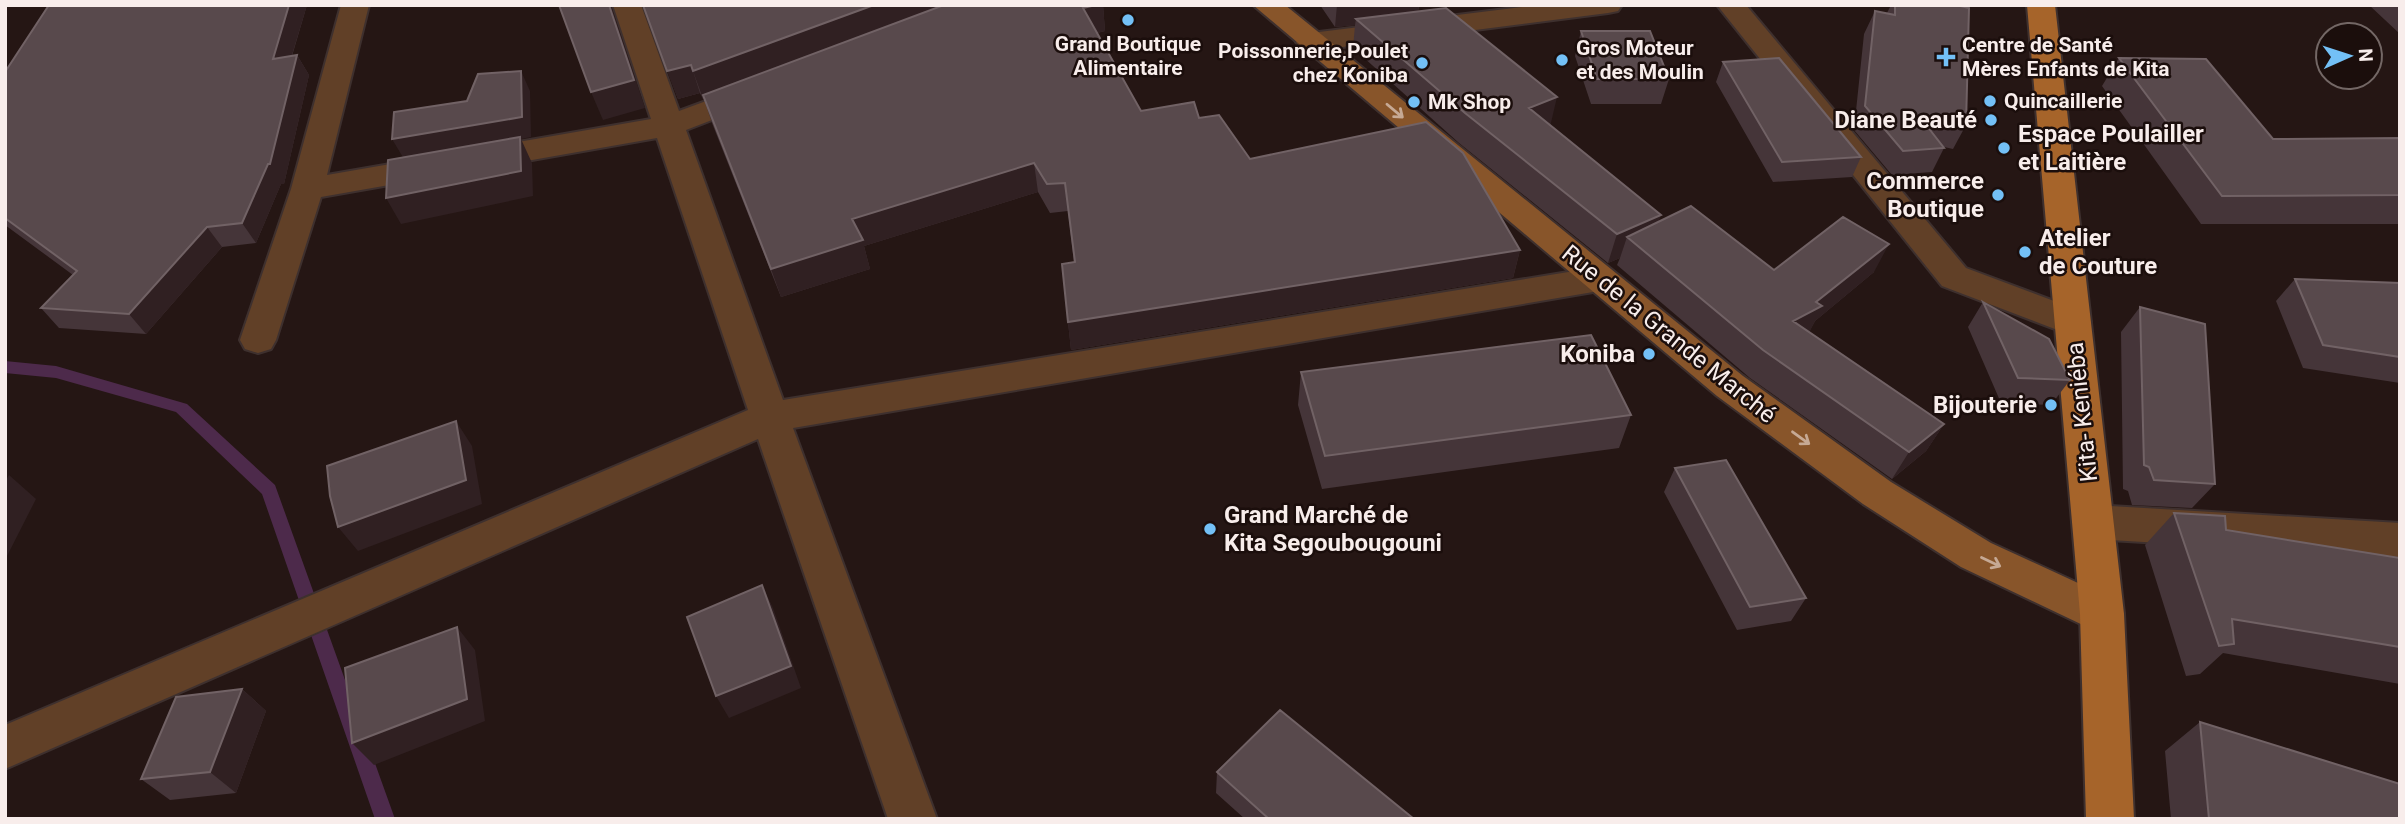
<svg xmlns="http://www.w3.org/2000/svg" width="2405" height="824" viewBox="0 0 2405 824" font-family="Roboto,sans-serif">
	<rect width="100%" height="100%" fill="#251614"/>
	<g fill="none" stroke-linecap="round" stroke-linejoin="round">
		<path fill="#4d2a4b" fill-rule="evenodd" d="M5 361 56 366 187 404 275 485 395 819H375L262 494 176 412 56 378 5 373Z"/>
		<defs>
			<path id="street" d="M341 5H369L327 175 651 119 613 5H641L679 111 747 86 758 83 769 86 773 92 769 98 686 130 783 400 1599 267 1611 270 1617 279 1611 288 1599 291 793 428 937 819H888L758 439 5 769V725L748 410 657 138 321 197 276 340 271 349 258 353 245 349 240 340 291 189Z
				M1538 5H1622L1618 11 1608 13 1311 51 1301 48 1296 42 1301 36 1311 33Z
				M1717 5H1746L1966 268 2086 313 2091 322 2086 331 2073 335 2060 331 1942 286Z
				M2093 505 2400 523V557L2093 539 2078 534 2072 522 2078 510Z"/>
			<path id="secondary" d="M1253 5H1285L1743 376 1891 482 1991 543 2117 601 2124 614 2117 627 2102 633 2087 627 1961 567 1863 504 1717 396Z"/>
			<path id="primary" d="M2027 5H2055L2124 614 2134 819H2086L2080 614Z"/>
		</defs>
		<use href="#street" stroke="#3e302e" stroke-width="4"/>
		<use href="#secondary" stroke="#3e302e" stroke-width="4"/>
		<use href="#primary" stroke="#3e302e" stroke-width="4"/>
		<use href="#street" fill="#614027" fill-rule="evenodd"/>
		<use href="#secondary" fill="#88552a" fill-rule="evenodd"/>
		<use href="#primary" fill="#a6642a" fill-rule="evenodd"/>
	</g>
	<path fill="#453539" d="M49 5H307L292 56 297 55 309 75 284 184H281L256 243 222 247 146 334 59 328 41 308 73 275 5 225V72Z
		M643 5H1103L1105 31 1097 33 1141 111 1199 118 1250 159 1520 250 1513 278 1071 350 1068 322 1074 263 1068 211 1050 213 1038 192 864 246 870 269 781 297 712 123 704 99H703L700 93 678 99Z
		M1320 5H1419L1418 12 1550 125 1658 222 1774 270 1874 272 1815 321 1809 332 1944 424 1926 451 1892 479 1750 378 1617 265 1620 258 1608 263 1459 143 1353 48 1355 25 1335 27Z
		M1891 5H1956L1966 125 1953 149 1944 147V148L1932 172 1892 175 1854 130 1864 34 1875 11 1887 13Z
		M2369 5H2400V34Z
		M1581 31 1669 79 1661 104H1591L1575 56Z
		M2119 58 2273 139 2400 138V224H2201L2102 86Z
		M1723 62 1861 157 1852 177 1773 182 1716 82Z
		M2295 279 2400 283V383L2303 368 2276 301Z
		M1983 302 2070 380 2051 405 2001 403 1968 327Z
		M2140 307 2215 484 2192 508 2132 505 2128 491 2123 489 2121 332Z
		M1301 372 1631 415 1619 448 1322 489 1298 405Z
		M1675 468 1806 598 1791 621 1737 630 1664 492Z
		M2174 513 2226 530 2400 558V684L2223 653 2200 674 2186 676 2145 545Z
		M242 689 266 711 236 793 170 800 141 779Z
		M2200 722 2400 819H2171L2165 751Z
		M1217 772 1414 819H1245L1216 793Z"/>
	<path fill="#302022" d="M289 5H307L285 78 273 59Z
		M609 5H611L645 108 603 120 591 92Z
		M874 5H954L703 99 693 71Z
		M1096 5H1103L1105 31 1085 36 1083 8Z
		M1337 5H1419L1417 17 1356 19 1355 25 1335 27Z
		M297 55 309 75 284 184H281L256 243 242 223 268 164Z
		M691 65 700 93 678 99 667 71Z
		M521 71 530 91 531 137 521 139 532 163 533 196 401 224 386 198 404 159 392 139 522 117Z
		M1557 97 1550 127 1529 108Z
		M1034 163 1038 192 864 246 870 269 781 297 771 269 852 219Z
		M1661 215 1651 244 1627 237 1620 258 1608 263 1617 234Z
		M207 227 222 247 146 334 129 314Z
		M1889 244 1874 272 1815 321 1808 335 1793 321Z
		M1520 250 1513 278 1071 350 1068 322Z
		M456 421 472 446 482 504 358 551 338 527Z
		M1944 424 1926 451 1892 479 1909 452Z
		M9 475 36 499 5 560V482Z
		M762 585 773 608 801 688 729 718 716 696Z
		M457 627 475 650 485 721 374 765 352 743Z
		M242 689 266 711 236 793 210 772Z"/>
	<path fill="#58494c" stroke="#716265" stroke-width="2" d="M49 5H289L273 59 297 55 270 164H268L242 223 207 227 129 314 41 308 77 271 5 218V72Z
		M559 5H609L634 80 591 92Z
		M643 5H874L693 71 691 65 667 71Z
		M944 5H1096L1083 8 1141 111 1194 102 1199 118 1219 115 1250 159 1426 122 1463 153 1520 250 1068 322 1062 264 1075 262 1065 183 1047 184 1034 163 852 219 863 240 771 269 703 95Z
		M1895 5H1956L1969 8 1966 125 1920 117 1944 148 1903 151 1865 106 1875 11 1895 15Z
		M1446 8 1557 97 1529 108 1661 215 1617 234 1465 113 1356 19Z
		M1581 31H1650L1669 79H1597Z
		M1779 58 1861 157 1782 162 1723 62Z
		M2119 58 2206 59 2273 139 2400 138V195L2222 196Z
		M521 71 522 117 392 139 394 112 467 101 478 74Z
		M520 137 521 171 386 198 388 160Z
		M1691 206 1774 270 1843 217 1889 244 1816 302 1822 306 1793 321 1944 424 1909 452 1763 350 1627 237Z
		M2295 279 2400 283V357L2323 345Z
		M1983 302 2049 339 2070 380 2018 378Z
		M2140 307 2205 324 2215 484 2154 480 2149 467 2144 465Z
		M1591 335 1631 415 1325 456 1301 372Z
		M456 421 466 480 338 527 330 496 327 466Z
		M1726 460 1806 598 1750 607 1675 468Z
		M2174 513 2225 516 2226 530 2400 558V647L2232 619 2234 644 2219 646Z
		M762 585 791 666 716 696 687 617Z
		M457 627 467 699 352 743 345 668Z
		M242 689 210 772 141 779 176 697Z
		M1280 710 1414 819H1269L1217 772Z
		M2200 722 2400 784V819H2209Z"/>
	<defs><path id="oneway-shaft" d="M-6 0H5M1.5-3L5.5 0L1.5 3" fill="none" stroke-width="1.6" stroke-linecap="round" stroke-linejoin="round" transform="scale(1.75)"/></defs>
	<g stroke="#c6a994">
		<use href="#oneway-shaft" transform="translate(1395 111) rotate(40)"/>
		<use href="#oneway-shaft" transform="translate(1801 438) rotate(36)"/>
		<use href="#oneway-shaft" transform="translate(1991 562) rotate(25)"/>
	</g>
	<g fill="#73c0f6" stroke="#1b0e0c" stroke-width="2.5">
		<circle cx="1128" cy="20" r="7"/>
		<path d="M1942.5 46.5h7v7h7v7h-7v7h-7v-7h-7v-7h7z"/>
		<circle cx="1562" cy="60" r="7"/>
		<circle cx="1422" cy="63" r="7"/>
		<circle cx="1990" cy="101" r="7"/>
		<circle cx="1414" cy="102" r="7"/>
		<circle cx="1991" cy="120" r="7"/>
		<circle cx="2004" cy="148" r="7"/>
		<circle cx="1998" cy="195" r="7"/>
		<circle cx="2025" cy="252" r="7"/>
		<circle cx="1649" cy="354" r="7"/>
		<circle cx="2051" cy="405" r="7"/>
		<circle cx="1210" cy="529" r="7"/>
	</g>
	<g text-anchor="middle" stroke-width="5" stroke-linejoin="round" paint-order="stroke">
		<g font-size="21" font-weight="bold" fill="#f8edeb" stroke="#1b0e0c" text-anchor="start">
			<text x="1128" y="51" text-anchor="middle">Grand Boutique<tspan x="1128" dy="24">Alimentaire</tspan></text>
			<text x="1962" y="52">Centre de Santé<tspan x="1962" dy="24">Mères Enfants de Kita</tspan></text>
			<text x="1576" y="55">Gros Moteur<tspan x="1576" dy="24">et des Moulin</tspan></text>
			<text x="1408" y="58" text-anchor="end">Poissonnerie,Poulet<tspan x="1408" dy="24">chez Koniba</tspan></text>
			<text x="2004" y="108">Quincaillerie</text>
			<text x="1428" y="109">Mk Shop</text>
		</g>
		<g font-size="24" font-weight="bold" fill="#f8edeb" stroke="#1b0e0c" text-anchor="end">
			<text x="1977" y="128">Diane Beauté</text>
			<text x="2018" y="142" text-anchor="start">Espace Poulailler<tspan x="2018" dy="28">et Laitière</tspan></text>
			<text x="1984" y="189">Commerce<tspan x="1984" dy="28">Boutique</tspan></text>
			<text x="2039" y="246" text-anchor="start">Atelier<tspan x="2039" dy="28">de Couture</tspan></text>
			<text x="1635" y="362">Koniba</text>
			<text x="2037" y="413">Bijouterie</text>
			<text x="1224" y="523" text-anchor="start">Grand Marché de<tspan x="1224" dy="28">Kita Segoubougouni</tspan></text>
		</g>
		<g font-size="24" fill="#f8edeb" stroke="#1b0e0c">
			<text transform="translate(1669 334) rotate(39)" y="8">Rue de la Grande Marché</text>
			<text transform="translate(2082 412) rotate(-96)" y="8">Kita- Keniéba</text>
		</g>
	</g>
	<rect width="2405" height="824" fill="none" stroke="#f8edeb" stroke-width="14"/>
	<g transform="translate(2349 56) rotate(87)"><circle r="33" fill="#1b0e0c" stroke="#736765" stroke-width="2"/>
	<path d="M0-5L12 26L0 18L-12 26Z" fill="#73c0f6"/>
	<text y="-10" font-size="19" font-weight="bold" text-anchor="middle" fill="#f8edeb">N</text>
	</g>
</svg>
